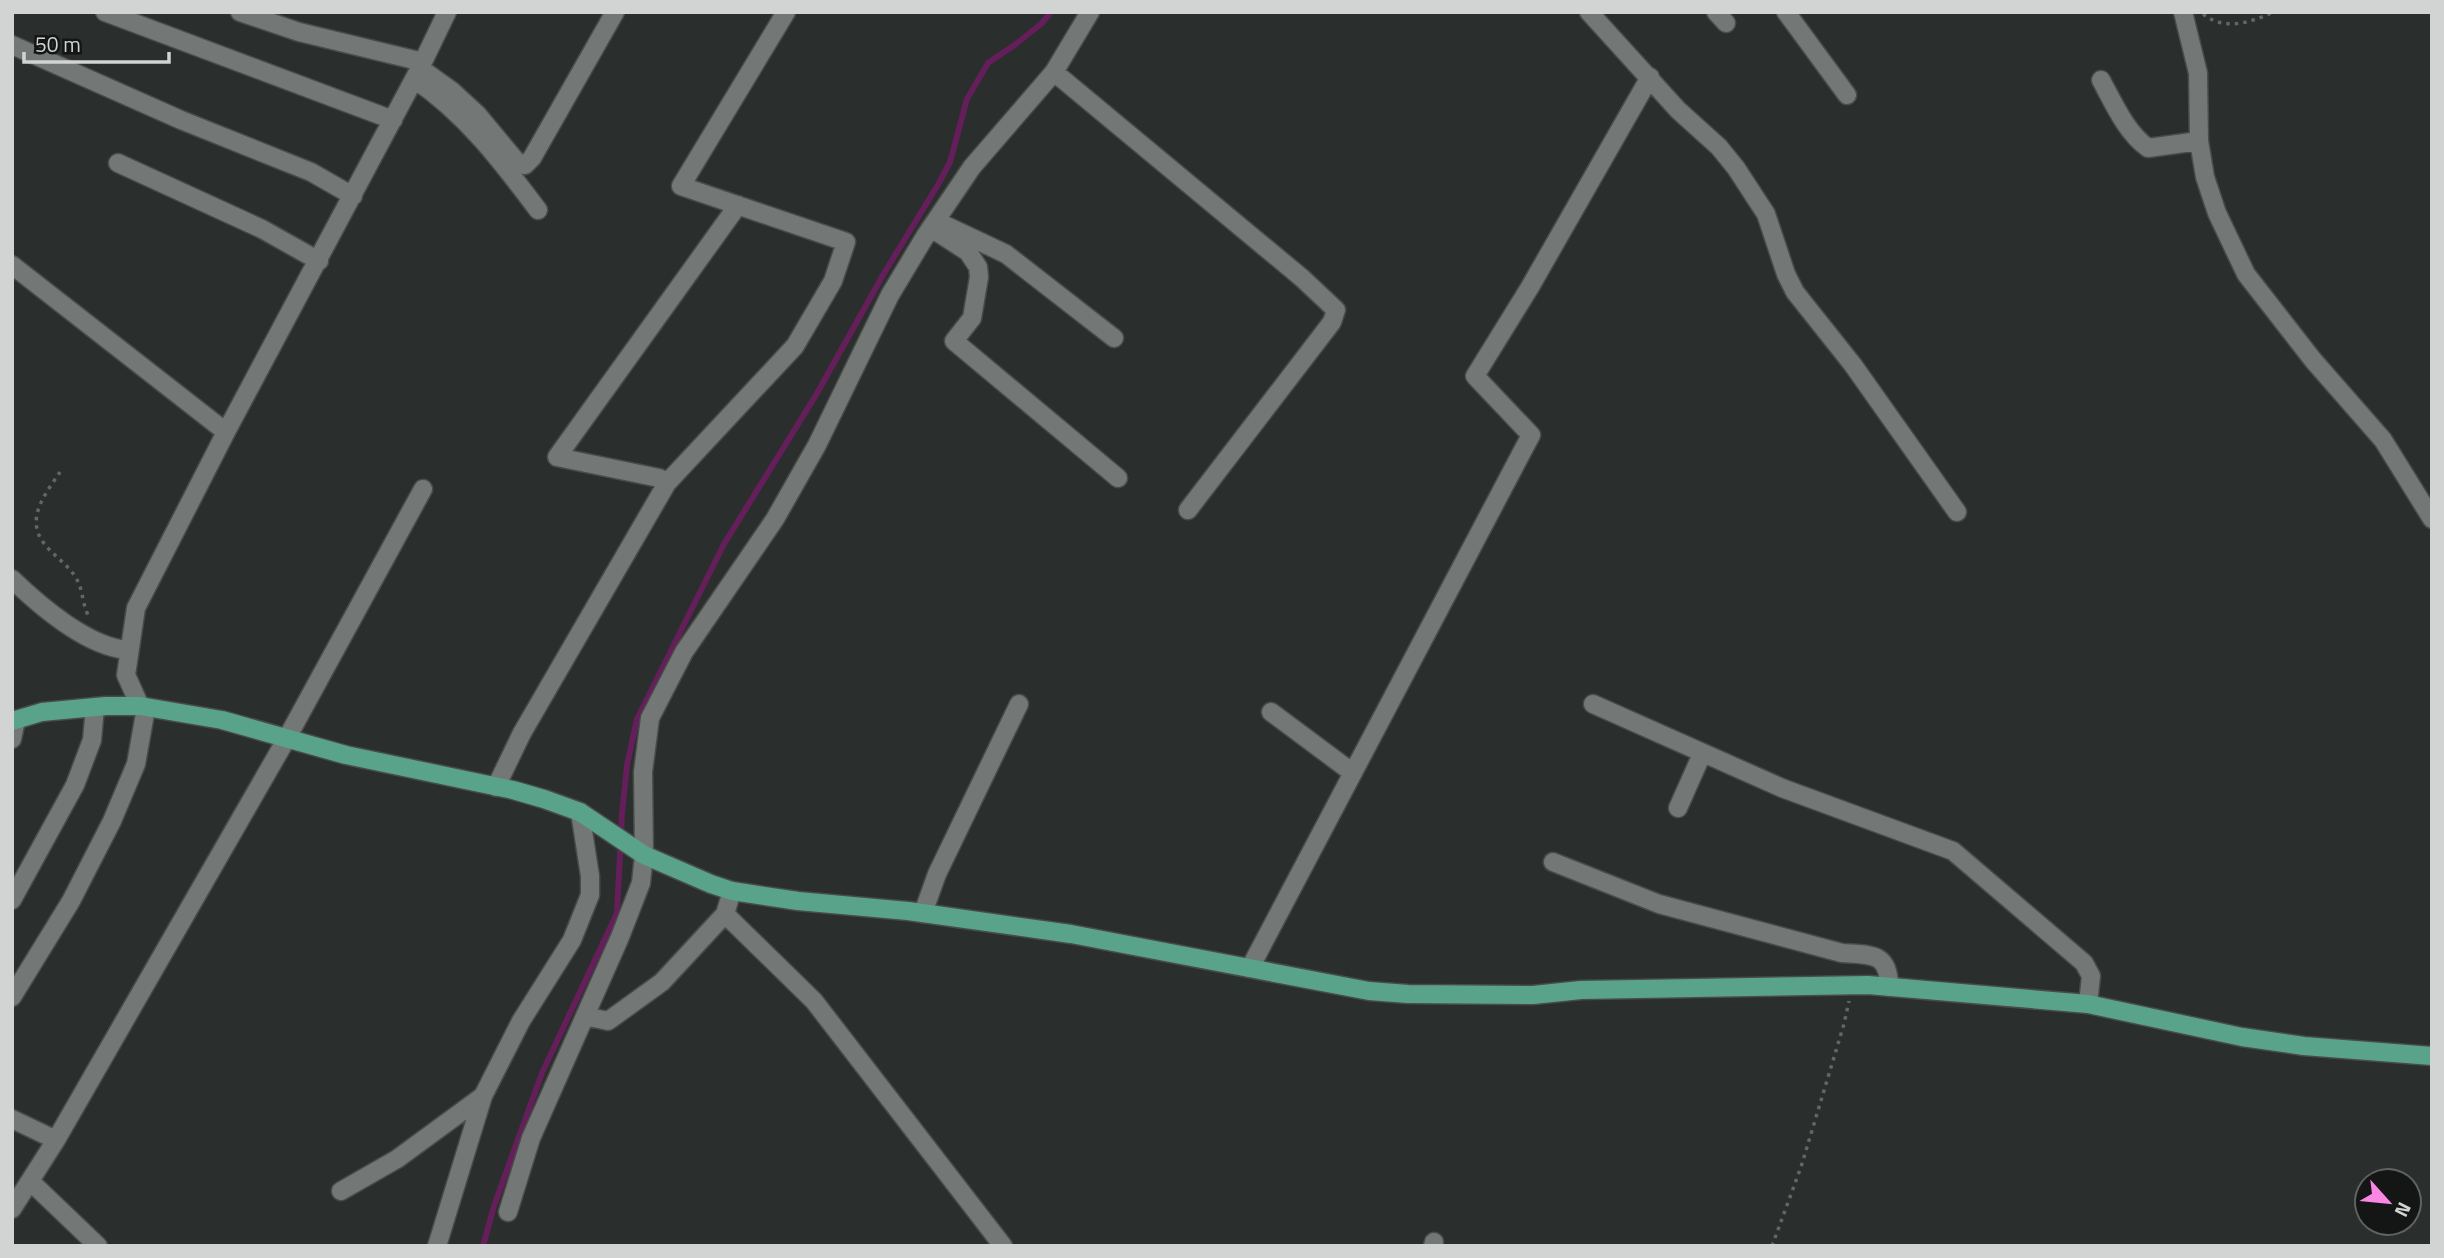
<svg xmlns="http://www.w3.org/2000/svg" width="2444" height="1258" viewBox="0 0 2444 1258" font-family="'Titillium Web',sans-serif">
	<rect width="100%" height="100%" fill="#2a2e2c"/>
	<g fill="none" stroke-linecap="round" stroke-linejoin="round">
		<path stroke="#641e59" stroke-width="6" d="M483 1246 494 1206 542 1073 617 913 622 814 627 765 637 719 724 544 816 395 883 275 939 183 950 162 967 99 988 63 1016 44 1042 23 1051 12"/>
		<defs>
			<path id="minor" d="M105 12 393 120
				M240 12 299 32 423 62
				M1589 12 1678 110 1719 147 1736 168 1766 214 1786 274 1795 292 1853 365 1957 512
				M1716 12 1726 23
				M1786 12 1847 95
				M2183 12 2198 73 2199 141 2205 177 2217 213 2246 274 2313 360 2383 440 2432 519
				M12 45 181 120 311 172 353 196
				M420 68 452 91 477 114 517 162 525 165 532 158 615 12
				M1054 72 1302 278 1336 310 1332 322 1188 510
				M414 79C465 113 502 162 538 210
				M2101 80C2114 104 2126 132 2148 148L2199 141
				M118 163 262 229 319 261
				M936 221 1006 254 1114 338
				M931 228 968 252 978 267 979 277 972 318 954 341 1118 478
				M12 265 226 432
				M667 483 659 478 557 457 738 205
				M12 579C40 606 89 648 129 650
				M1593 704 1782 788 1953 851 2084 963 2091 976 2088 1004
				M140 706 126 675 136 608 226 432 420 68 447 12
				M1271 712 1353 773
				M12 739 16 720
				M496 787 522 733 667 483 795 346 833 281 846 242 681 186 786 12
				M1678 808 1702 754
				M1553 862 1659 904 1842 953C1871 955 1889 952 1889 987
				M732 891 725 914 814 1001 1003 1246
				M12 900 75 785 92 740 95 707
				M923 913 937 874 1019 704
				M1250 968 1531 435 1475 376 1530 287 1650 77
				M12 997 71 901 112 821 136 764 146 708
				M585 1016 608 1021 662 982 725 914
				M12 1119 56 1140
				M30 1181 98 1246
				M341 1191 397 1159 483 1096
				M12 1209 56 1140 287 738 423 489
				M508 1212 531 1138 620 937 641 883 644 855 643 772 650 718 684 652 775 519 817 445 890 295 926 235 972 167 1054 72 1090 12
				M437 1246 483 1096 521 1021 572 940 590 895V876L580 812
				M1433 1246 1434 1242"/>
			<path id="major" d="M12 721 42 712 106 706H140L222 720 346 755 513 790 544 799 580 812 644 855 711 884 732 891 798 901 908 911 1071 934 1369 991 1408 994 1533 995 1581 990 1868 985 2088 1004 2242 1037 2304 1046 2432 1056"/>
		</defs>
		<use href="#minor" stroke="#484b49" stroke-width="21"/>
		<use href="#major" stroke="#484b49" stroke-width="21"/>
		<path stroke="#636665" stroke-width="3.5" stroke-dasharray="3.5 5" stroke-linecap="butt" d="M2203 14C2224 31 2250 23 2273 12
			M60 472C47 492 25 517 43 542 52 555 68 564 76 578 83 589 82 603 88 615
			M1772 1246 1801 1167 1844 1024 1849 1001"/>
		<use href="#minor" stroke="#737775" stroke-width="18"/>
		<use href="#major" stroke="#59a38b" stroke-width="18"/>
	</g>
	<rect width="2444" height="1258" fill="none" stroke="#d2d4d3" stroke-width="28"/>
	<g transform="translate(2388 1202) rotate(117)"><circle r="33" fill="#141515" stroke="#606161" stroke-width="2"/>
	<path d="M0-5L12 26L0 18L-12 26Z" fill="#fb87e5"/>
	<text y="-10" font-size="19" font-weight="bold" text-anchor="middle" fill="#d2d4d3">N</text>
	</g>
	<path d="M24 52v10h145v-10" fill="none" stroke="#d2d4d3" stroke-width="3.5"/>
	<text x="35" y="52" font-size="21" fill="#d2d4d3" stroke="#141515" stroke-width="5" paint-order="stroke">50 m</text>
</svg>
